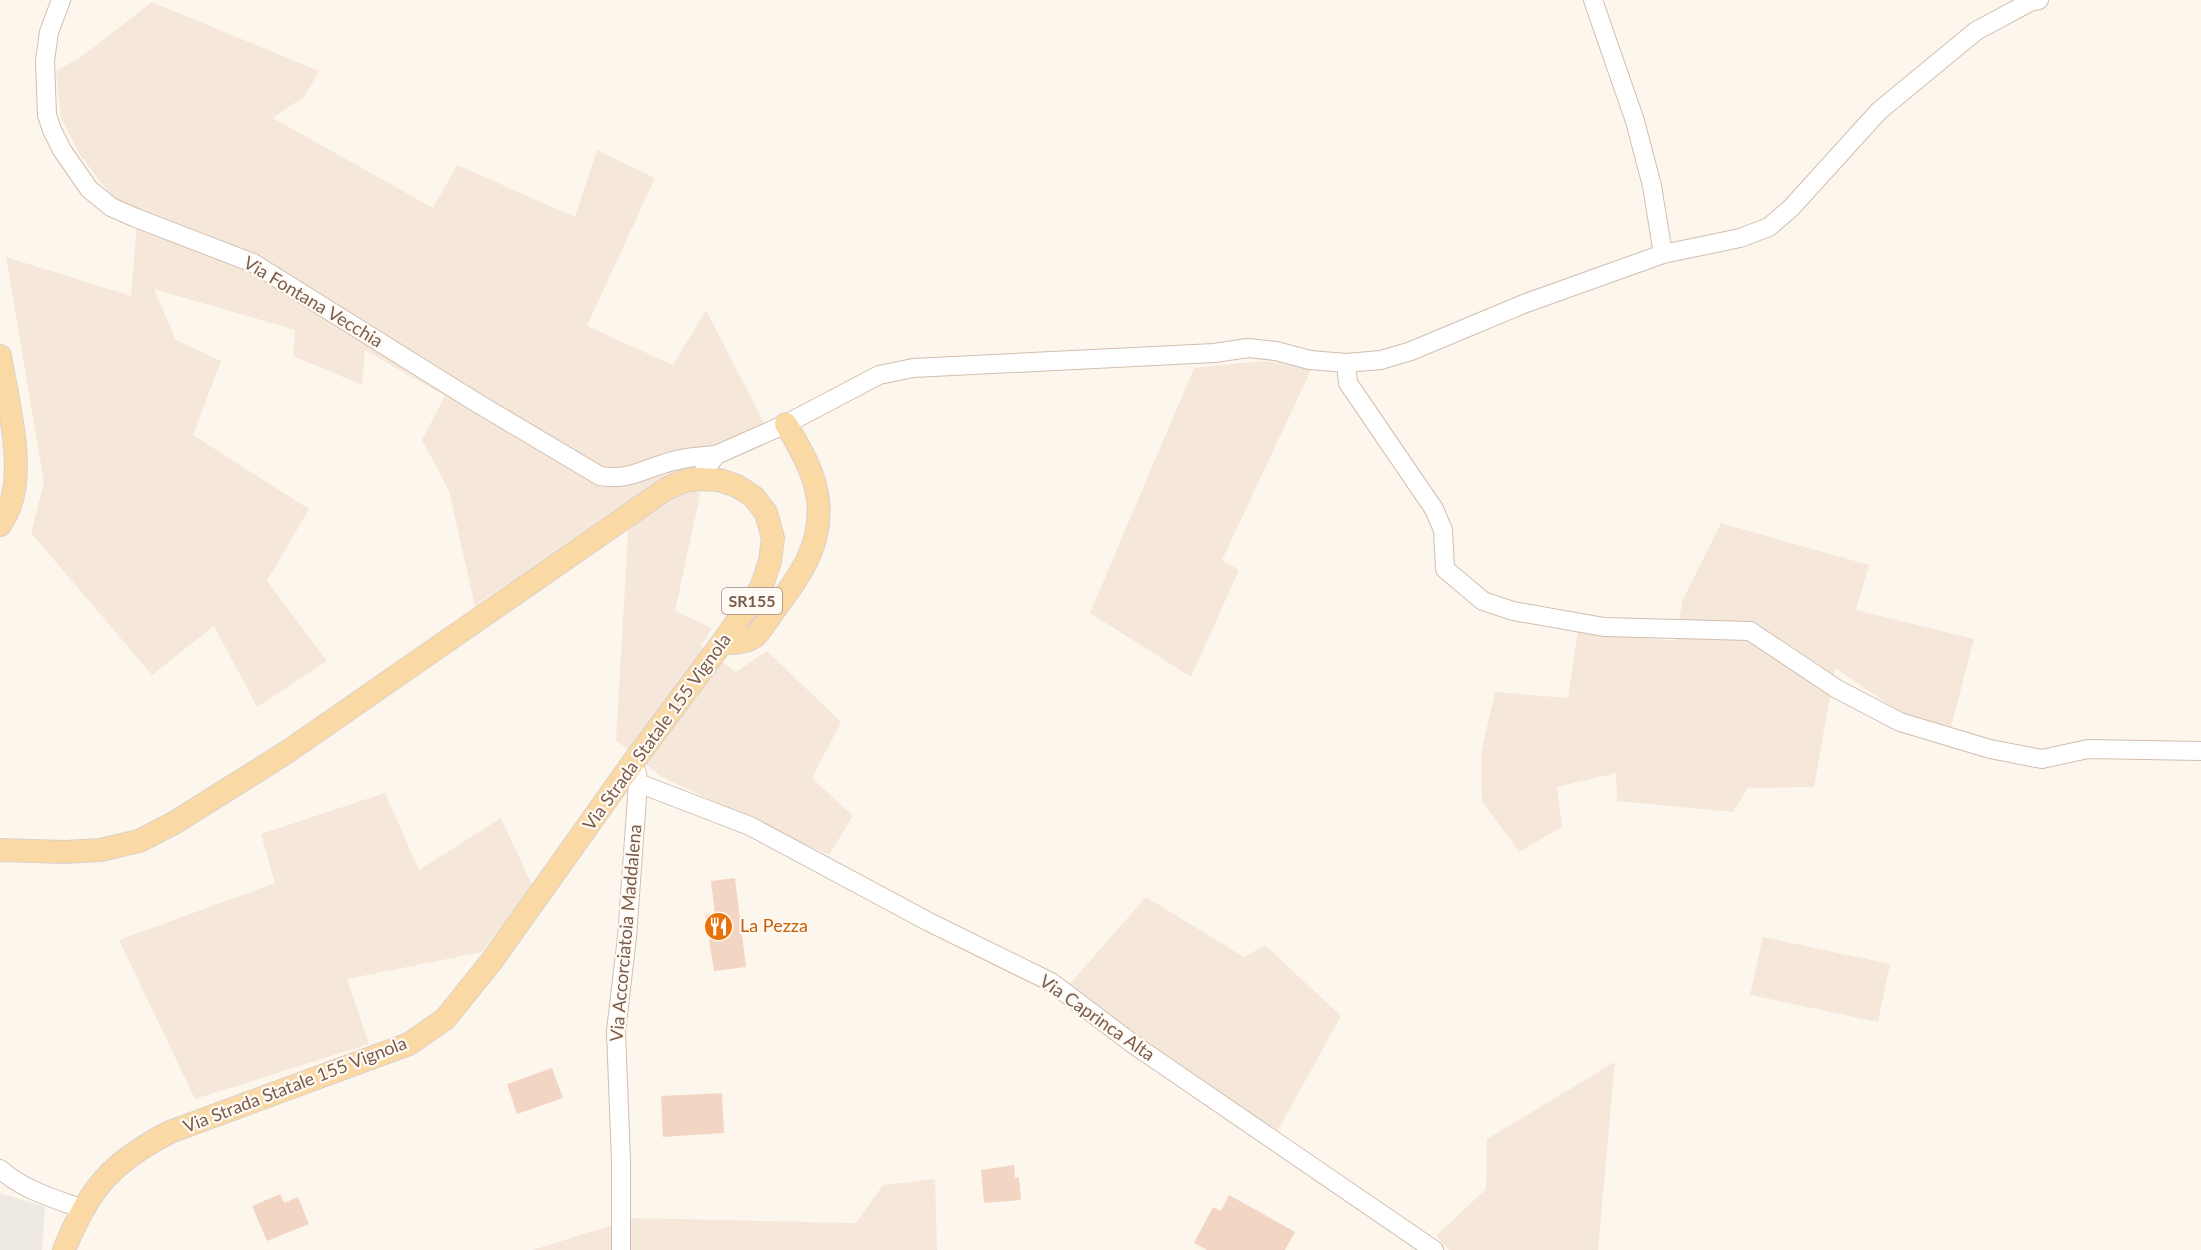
<svg xmlns="http://www.w3.org/2000/svg" width="2201" height="1250" viewBox="0 0 2201 1250" font-family="Lato,sans-serif">
	<rect width="100%" height="100%" fill="#fdf6ec"/>
	<path fill="#f5e8da" d="M152 2 319 71 305 96 273 118 433 208 457 165 575 217 597 150 655 178 587 326 673 365 706 310 764 423 707 449 700 495 675 611 712 628 701 646 736 672 767 651 841 722 812 778 853 816 829 855 662 777 616 740 630 499 475 606 449 491 422 440 445 396 365 350 362 385 293 356 295 330 154 289 176 340 221 361 193 435 309 509 267 581 327 661 257 707 214 626 152 675 31 533 44 482 6 257 131 296 138 209 113 198 80 155 61 118 56 71 81 57Z
		M1263 361 1312 368 1222 560 1239 570 1191 677 1090 613 1194 368Z
		M1721 523 1869 565 1856 610 1974 639 1951 727 1900 712 1835 668 1814 787 1748 788 1733 812 1617 801 1616 773 1557 787 1562 827 1519 852 1482 801 1481 754 1495 692 1568 698 1578 631 1675 641 1683 599Z
		M385 793 419 870 501 818 532 885 482 952 347 979 369 1044 195 1099 119 940 275 883 261 834Z
		M1146 897 1244 957 1265 945 1341 1016 1277 1132 1068 986Z
		M1763 937 1890 964 1878 1022 1750 995Z
		M1615 1062 1598 1250H1449L1436 1236 1486 1189 1487 1139Z
		M935 1179 937 1250H533L634 1218 856 1223 883 1185Z"/>
	<path fill="#efe9e4" d="M0 1193 45 1207 42 1250H0Z"/>
	<path fill="#f3d5c3" d="M735 878 746 967 714 971 705 915 715 913 711 881Z
		M552 1068 563 1098 517 1114 507 1084Z
		M722 1093 724 1133 663 1137 661 1096Z
		M1014 1165 1015 1178H1019L1021 1200 984 1203 981 1170Z
		M280 1194 284 1203 298 1197 309 1224 267 1241 252 1206Z
		M1229 1195 1295 1232 1285 1250H1207L1194 1243 1213 1207 1221 1211Z"/>
	<g fill="none" stroke-linecap="round" stroke-linejoin="round">
		<defs>
			<path id="minor" d="M61 0 49 32 45 61 47 115 52 130 62 150 89 189 111 207 136 218 253 263 474 401 600 476C630 481 645 468 673 461 687 457 701 456 716 455
				M1593 0 1635 121 1652 186 1663 254
				M1346 363 1348 383 1434 509 1443 530 1445 569 1483 601 1513 611 1604 627 1750 631 1837 689 1900 722 1990 749 2042 759 2088 749 2201 751
				M698 479 716 455 786 424 879 375 913 368 1214 353 1248 348 1276 351 1310 360 1346 363 1381 360 1411 351 1526 303 1663 254 1740 238 1769 227 1791 208 1879 111 1976 31 2030 2 2039 0
				M638 783 750 826 929 922 1051 982 1133 1044 1434 1250
				M0 1169C23 1190 55 1199 83 1209
				M621 1250V1161L616 1031 627 937 638 783 637 773"/>
			<path id="major" d="M0 356C7 398 26 468 9 508 7 514 3 520 0 525
				M722 643C733 643 745 643 754 637 761 632 768 619 773 612 799 577 823 546 818 500 815 472 799 447 786 424
				M0 850 65 852 100 850 139 841 174 823 287 752 666 489 684 481 698 479 719 480 737 486 754 497 766 513 773 538 770 561 761 588 722 643 634 761 491 962 445 1019 409 1044 170 1132C112 1162 89 1188 64 1250"/>
		</defs>
		<use href="#minor" stroke="#d1beb0" stroke-width="20"/>
		<use href="#major" stroke="#dad1cd" stroke-width="24"/>
		<use href="#minor" stroke="#fff" stroke-width="18"/>
		<use href="#major" stroke="#fbd9a5" stroke-width="22"/>
	</g>
	<defs>
		<symbol id="restaurant-disc" viewBox="-11 -11 22 22"><circle r="9.5" fill="#e8710a" stroke="#fffaf3"/><path d="M-5-6h1v4h1v-4h1v4h1v-4h1v5L-1.5 .5V6h-2V.5L-5-1ZM5-6V6H3V1.5H1.5Q1.5-4 5-6Z" fill="#fff"/></symbol>
	</defs>
	<g fill-rule="evenodd">
		<use href="#restaurant-disc" x="702" y="910" width="33" height="33"/>
	</g>
	<g text-anchor="middle" stroke-width="4.5" stroke-linejoin="round" paint-order="stroke">
		<rect fill="#fffaf3" stroke="#a28b7f" stroke-width="1.5" x="722" y="588" width="60" height="26" rx="4.5"/>
		<g font-size="16" font-weight="bold" fill="#7a5c4d">
			<text x="752" y="607">SR155</text>
		</g>
		<g font-size="18" fill="#7a5c4d" stroke="#fffaf3">
			<text transform="translate(313 302) rotate(31)" y="6">Via Fontana Vecchia</text>
			<text transform="translate(657 732) rotate(-54)" y="6">Via Strada Statale 155 Vignola</text>
			<text transform="translate(626 933) rotate(-85)" y="6">Via Accorciatoia Maddalena</text>
			<text transform="translate(1097 1018) rotate(35)" y="6">Via Caprinca Alta</text>
			<text transform="translate(295 1085) rotate(-21)" y="6">Via Strada Statale 155 Vignola</text>
		</g>
		<g font-size="18" fill="#c56008" stroke="#fffaf3" text-anchor="start">
			<text x="740" y="932">La Pezza</text>
		</g>
	</g>
</svg>
